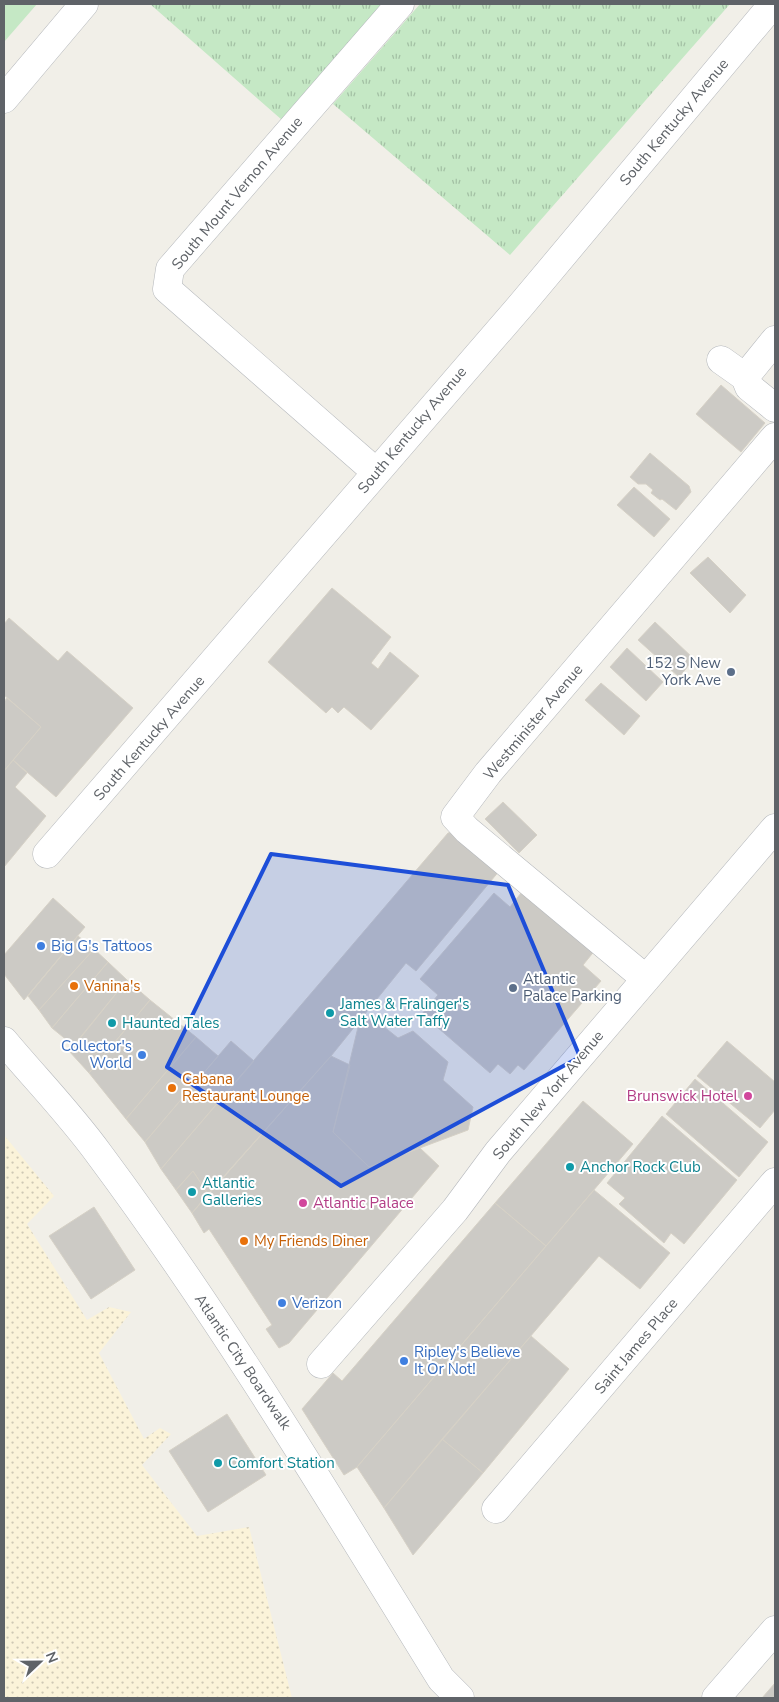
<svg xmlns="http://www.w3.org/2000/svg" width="779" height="1702" viewBox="0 0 779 1702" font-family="'Nunito Sans',sans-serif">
	<defs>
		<pattern id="grass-tufts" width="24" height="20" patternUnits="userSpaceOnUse" patternTransform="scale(1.25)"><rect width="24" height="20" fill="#c5e8c5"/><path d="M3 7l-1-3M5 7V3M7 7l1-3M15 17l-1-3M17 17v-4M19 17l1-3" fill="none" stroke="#a3c0a4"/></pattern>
		<pattern id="sand-dots" width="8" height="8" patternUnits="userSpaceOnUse" patternTransform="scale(1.25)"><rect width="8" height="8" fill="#fbf3d9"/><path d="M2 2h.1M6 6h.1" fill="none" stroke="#cec8b4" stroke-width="1.8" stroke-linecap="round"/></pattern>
	</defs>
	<rect width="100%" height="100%" fill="#f1efe8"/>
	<path fill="url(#grass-tufts)" d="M150 4H384L282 120Z
		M420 4H730L510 255 333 104Z"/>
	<path fill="url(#sand-dots)" d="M4 1135 54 1196 27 1224 87 1320 109 1307 131 1312 99 1353 144 1439 160 1428 171 1434 142 1465 197 1536 249 1527 292 1698H4Z"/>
	<path fill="#c5e8c5" d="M4 4H37L4 42Z"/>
	<path fill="#cccac5" stroke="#d6d1c6" d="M721 385 765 423 741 452 696 414Z
		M650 453 689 486 691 492 676 510 662 499 660 500 651 493 653 490 646 484H638L630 477Z
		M634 487 670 519 654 537 617 505Z
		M708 557 746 595 730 613 690 573Z
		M332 588 391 637 371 663 378 669 390 652 419 676 371 730 344 707 338 713 332 707 326 713 268 662Z
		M9 618 58 661 67 651 133 708 56 797 13 760 41 727 4 695V624Z
		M655 622 694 659 679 677 638 640Z
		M627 648 663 682 646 701 610 667Z
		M601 683 640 716 624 735 585 700Z
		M7 698 41 727 4 771V702Z
		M13 760 27 773 15 787 46 816 4 867V771Z
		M503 802 537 835 519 853 485 819Z
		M456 832 500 870 416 971 406 963 331 1056 208 1194 193 1171 176 1190 161 1169 448 833Z
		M525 888 596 949 583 965 601 981 524 1070 518 1065 510 1074 498 1064 490 1073 422 1014 438 995 420 979 494 893 510 907Z
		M53 898 85 927 24 1000 4 974V955Z
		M78 936 94 949 39 1010 28 996Z
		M94 949 108 962 52 1028 39 1010Z
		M108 962 127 980 74 1046 52 1028Z
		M127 980 150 1000 89 1073 69 1051Z
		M150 1000 196 1037 126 1119 89 1073Z
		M373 1018 398 1038 413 1031 448 1062 443 1080 473 1107 468 1130 369 1167 333 1132 359 1023Z
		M196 1037 218 1056 145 1142 126 1119Z
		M231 1041 254 1061 161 1169 145 1142Z
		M727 1041 775 1082V1110L760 1128 697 1076Z
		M331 1056 350 1065 333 1132 369 1167 420 1148 439 1166 289 1343 279 1348 266 1329 272 1325 209 1229 204 1233 192 1213Z
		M695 1079 768 1142 739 1177 666 1114Z
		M583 1101 633 1144 546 1246 495 1203Z
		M662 1116 737 1180 684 1244 671 1233 664 1243 619 1204 625 1198 607 1183Z
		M193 1171 208 1194 192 1213 176 1190Z
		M594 1190 670 1253 640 1289 599 1256 384 1508 357 1467Z
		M495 1203 546 1246 357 1467 344 1475 302 1409 333 1373 342 1381Z
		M94 1207 135 1270 91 1299 49 1236Z
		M531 1336 569 1369 483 1473 442 1439Z
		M227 1414 266 1475 208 1512 169 1451Z
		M442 1439 483 1473 413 1555 384 1508Z
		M775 1683V1698H762Z"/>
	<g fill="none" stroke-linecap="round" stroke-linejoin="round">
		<defs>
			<path id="minor" d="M4 99 84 4
				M775 340 745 377 749 387 775 408
				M721 360 745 377
				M376 472 167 289 170 269 400 4
				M47 854 522 304 773 4
				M646 979 467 830 455 817 488 773 775 437
				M4 1041C35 1078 70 1114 99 1154 224 1322 331 1501 441 1679L460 1698
				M321 1364 455 1210 498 1152 775 828
				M496 1509 775 1182
				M716 1698 775 1630"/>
		</defs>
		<use href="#minor" stroke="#b5b8bc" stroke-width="29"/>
		<use href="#minor" stroke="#fff" stroke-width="28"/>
	</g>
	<path fill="#1d4ed8" fill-opacity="0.2" stroke="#1d4ed8" stroke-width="4" stroke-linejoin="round" d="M271 854 508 885 580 1057 341 1186 167 1067Z"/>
	<g fill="#5c6f8a" stroke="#fff" stroke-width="2">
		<circle cx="731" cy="672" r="5"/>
		<circle cx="513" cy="988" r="5"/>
	</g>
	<g fill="#3f7fe0" stroke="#fff" stroke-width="2">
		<circle cx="41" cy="946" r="5"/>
		<circle cx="142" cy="1055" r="5"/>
		<circle cx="282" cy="1303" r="5"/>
		<circle cx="404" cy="1361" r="5"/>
	</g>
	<g fill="#e8710a" stroke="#fff" stroke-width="2">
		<circle cx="74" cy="986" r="5"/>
		<circle cx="172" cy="1088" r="5"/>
		<circle cx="244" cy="1241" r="5"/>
	</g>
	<g fill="#0f9aa8" stroke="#fff" stroke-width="2">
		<circle cx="330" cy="1013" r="5"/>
		<circle cx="112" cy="1023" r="5"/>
		<circle cx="570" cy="1167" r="5"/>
		<circle cx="192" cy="1192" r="5"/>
		<circle cx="218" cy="1463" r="5"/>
	</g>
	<g fill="#d1479c" stroke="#fff" stroke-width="2">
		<circle cx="748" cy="1096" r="5"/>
		<circle cx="303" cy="1203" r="5"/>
	</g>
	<g text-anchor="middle" stroke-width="4" stroke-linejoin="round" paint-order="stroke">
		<g font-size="15" fill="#5f6368" stroke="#fff">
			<text transform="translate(674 122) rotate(-50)" y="5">South Kentucky Avenue</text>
			<text transform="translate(237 193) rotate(-50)" y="5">South Mount Vernon Avenue</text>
			<text transform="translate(412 430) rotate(-50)" y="5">South Kentucky Avenue</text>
			<text transform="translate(533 722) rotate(-50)" y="5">Westminister Avenue</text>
			<text transform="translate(149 738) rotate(-49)" y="5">South Kentucky Avenue</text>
			<text transform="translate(548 1095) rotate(-50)" y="5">South New York Avenue</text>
			<text transform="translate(636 1346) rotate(-50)" y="5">Saint James Place</text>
			<text transform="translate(243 1362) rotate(56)" y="5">Atlantic City Boardwalk</text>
		</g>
		<g font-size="15" fill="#4e5e75" stroke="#fff" text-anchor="end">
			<text x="721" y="668">152 S New<tspan x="721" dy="17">York Ave</tspan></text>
			<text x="523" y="984" text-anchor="start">Atlantic<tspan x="523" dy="17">Palace Parking</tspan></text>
		</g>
		<g font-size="15" fill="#366cbe" stroke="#fff" text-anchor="start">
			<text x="51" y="951">Big G's Tattoos</text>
			<text x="132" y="1051" text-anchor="end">Collector's<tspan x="132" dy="17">World</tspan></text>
			<text x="292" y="1308">Verizon</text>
			<text x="414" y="1357">Ripley's Believe<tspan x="414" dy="17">It Or Not!</tspan></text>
		</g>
		<g font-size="15" fill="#c56008" stroke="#fff" text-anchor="start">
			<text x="84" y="991">Vanina's</text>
			<text x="182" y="1084">Cabana<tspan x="182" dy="17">Restaurant Lounge</tspan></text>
			<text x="254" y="1246">My Friends Diner</text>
		</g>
		<g font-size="15" fill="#0d838f" stroke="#fff" text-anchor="start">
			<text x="340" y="1009">James &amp; Fralinger's<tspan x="340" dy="17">Salt Water Taffy</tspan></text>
			<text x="122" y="1028">Haunted Tales</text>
			<text x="580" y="1172">Anchor Rock Club</text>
			<text x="202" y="1188">Atlantic<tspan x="202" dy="17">Galleries</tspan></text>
			<text x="228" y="1468">Comfort Station</text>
		</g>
		<g font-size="15" fill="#b23c85" stroke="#fff" text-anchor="end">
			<text x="738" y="1101">Brunswick Hotel</text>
			<text x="313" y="1208" text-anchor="start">Atlantic Palace</text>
		</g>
	</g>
	<rect width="779" height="1702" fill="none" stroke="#5f6368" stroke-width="10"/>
	<g transform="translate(40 1662) rotate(68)" stroke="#ffffff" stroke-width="4" paint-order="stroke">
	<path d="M0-4L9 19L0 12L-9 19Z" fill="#5f6368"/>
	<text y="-8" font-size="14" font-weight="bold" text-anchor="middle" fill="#5f6368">N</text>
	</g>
</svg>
